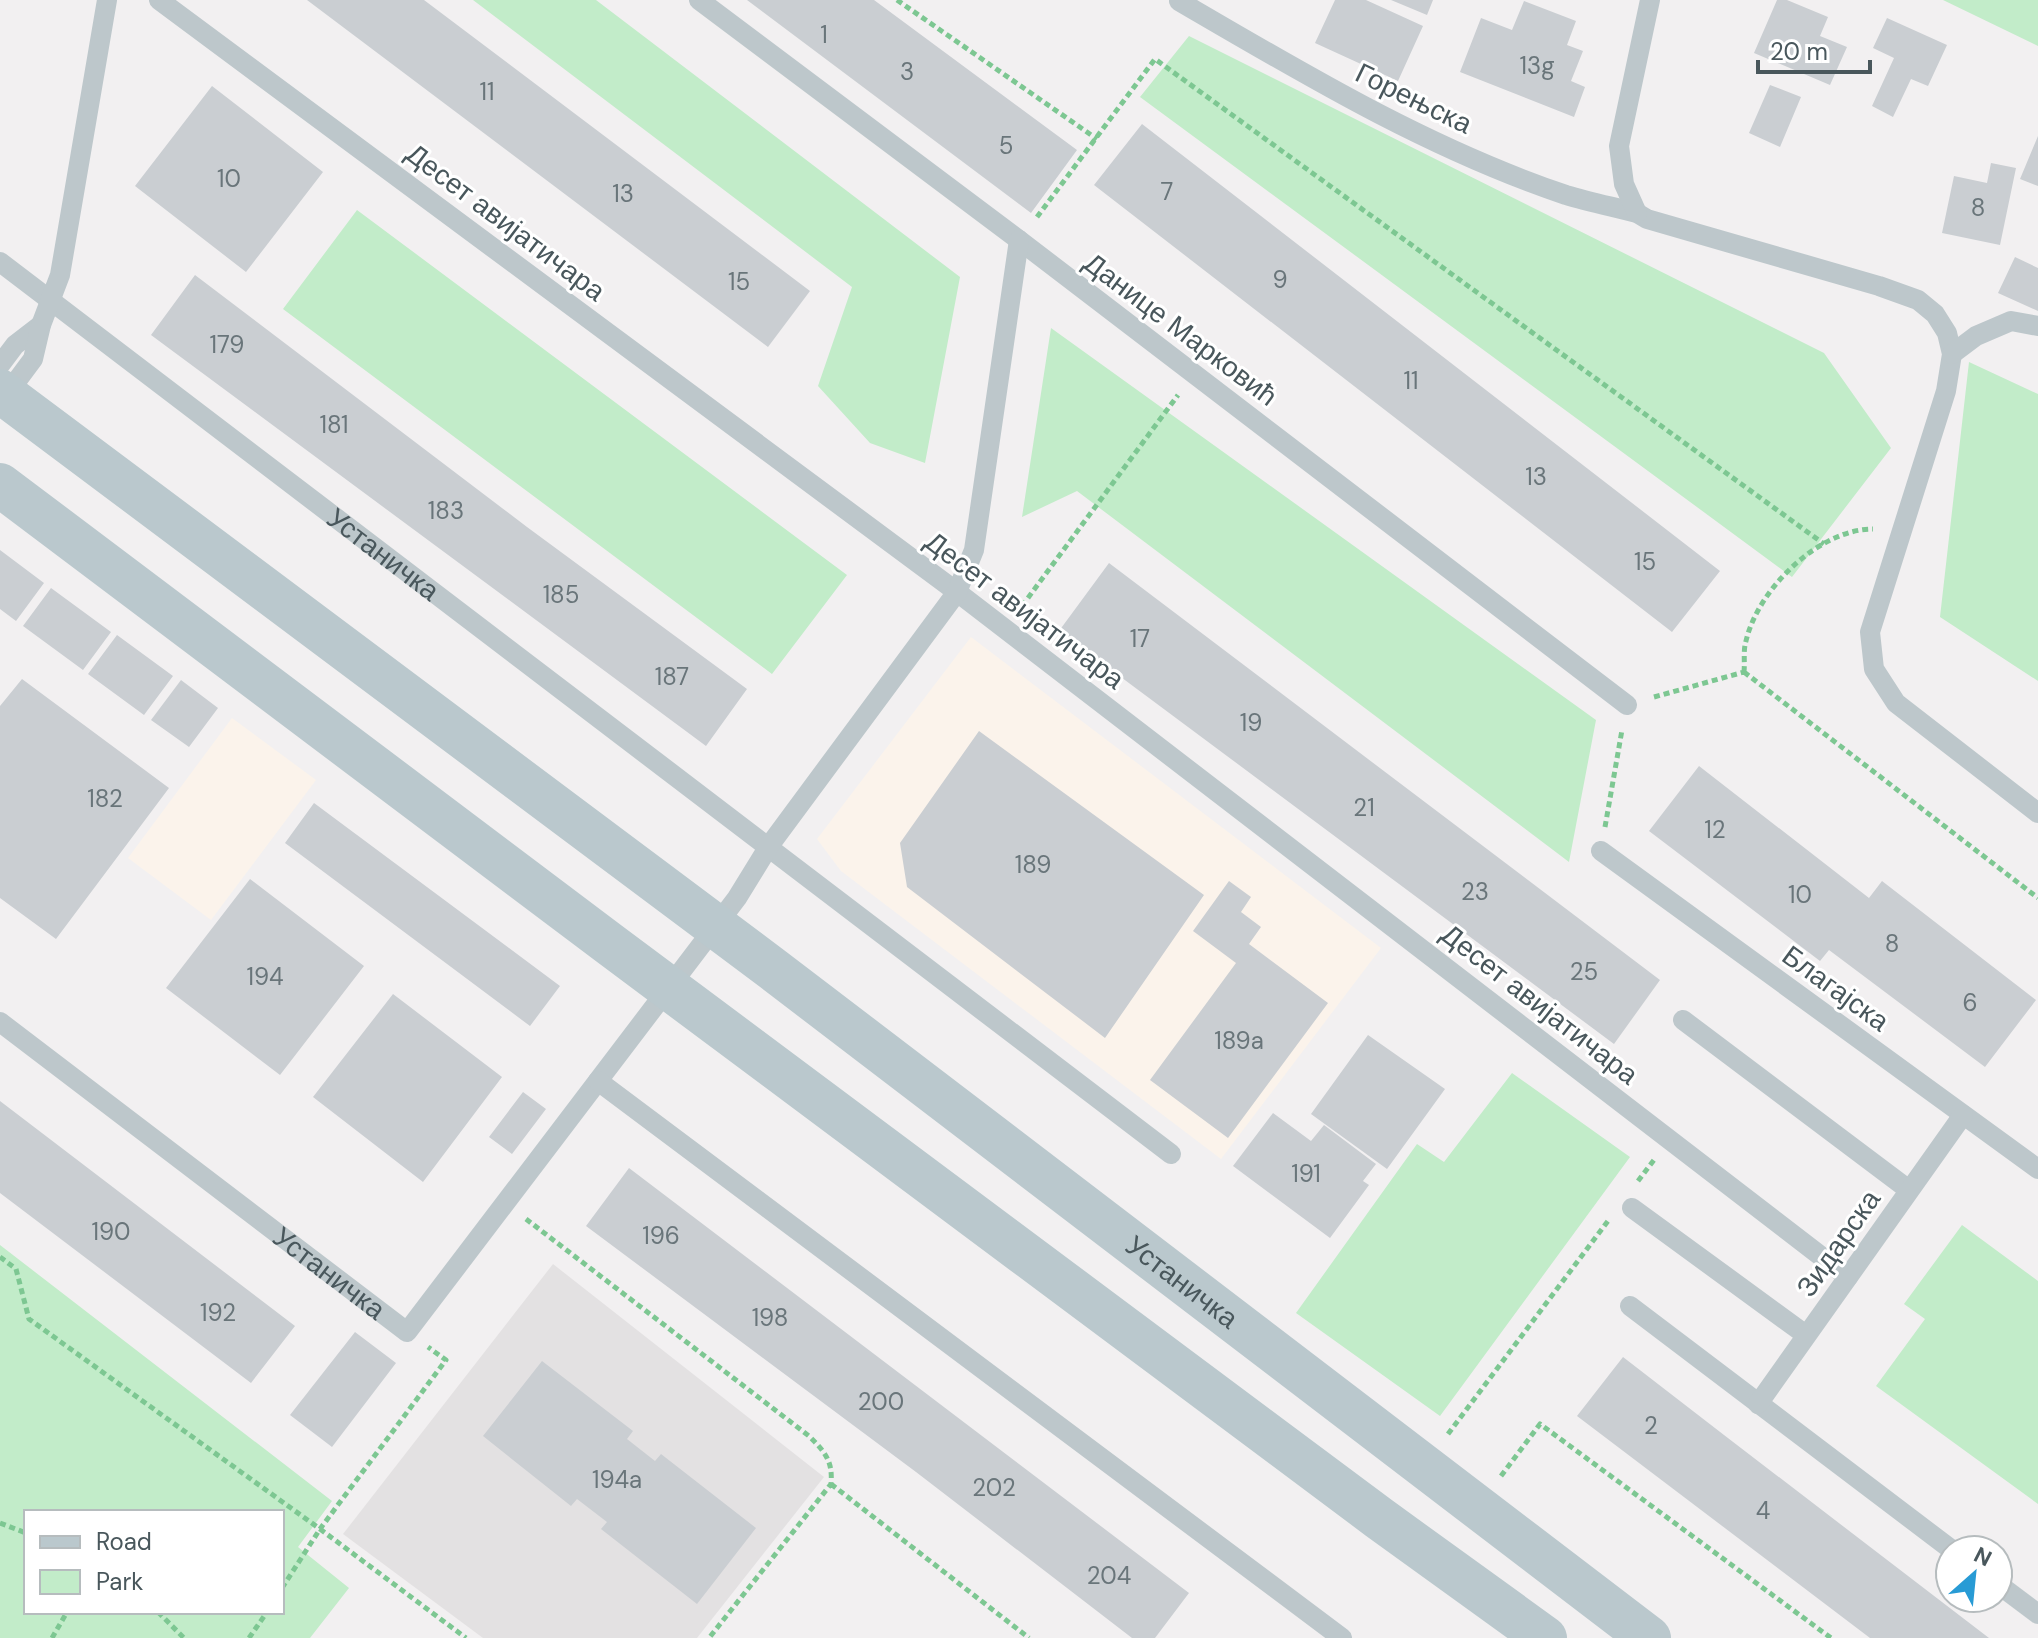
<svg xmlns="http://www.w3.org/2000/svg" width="2038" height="1638" viewBox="0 0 2038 1638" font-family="'DM Sans',sans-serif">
	<rect width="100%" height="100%" fill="#f2f0f1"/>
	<path fill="#fbf3eb" d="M971 637 1381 948 1221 1159 841 871 817 839Z
		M232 718 316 780 211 920 128 858Z"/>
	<path fill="#e3e1e2" d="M553 1264 824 1477 697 1638H483L343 1534Z"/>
	<path fill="#c2ecc9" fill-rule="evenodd" d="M473 0H596L960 277 925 463 870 443 818 386 852 287Z
		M1944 0H2038V46L1943 0Z
		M1189 36 1824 353 1891 448 1792 577 1140 97Z
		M357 210 847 575 772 674 283 309Z
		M1051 328 1596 720 1569 862 1077 491 1022 517Z
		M1969 362 2038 394V681L1940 617Z
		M1512 1073 1630 1157 1440 1416 1296 1313 1417 1144 1444 1162Z
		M1962 1225 2038 1281V1504L1876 1386 1925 1319 1904 1304Z
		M0 1245 332 1501 298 1547 349 1588 310 1638H0ZM282 1512V1612H26V1512Z"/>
	<path fill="#caced2" d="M307 0H424L810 291 768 347Z
		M747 0H874L1077 150 1031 213Z
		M1335 0H1366L1423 26 1398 81 1315 43Z
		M1391 0H1433L1427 15Z
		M1777 0H1787L1828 17 1820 36 1847 47 1830 85 1754 53Z
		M1524 1 1576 21 1567 45 1583 51 1571 81 1585 87 1574 117 1460 72 1481 18 1512 30Z
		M1887 18 1947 45 1928 86 1911 79 1893 117 1872 106 1894 58 1873 48Z
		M1770 85 1801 97 1780 147 1749 133Z
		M212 86 323 172 246 272 135 186Z
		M1142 124 1720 571 1672 632 1094 185Z
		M2038 136V186L2020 179Z
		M1991 163 2016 168 2000 245 1942 233 1954 176 1987 183Z
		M2015 257 2038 268V311L1998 293Z
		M195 275 527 527 747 689 706 746 151 335Z
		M0 550 44 583 16 621 0 609Z
		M1109 563 1660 980 1614 1044 1059 631Z
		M51 588 111 632 83 670 23 626Z
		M117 635 173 676 144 715 88 674Z
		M22 679 169 788 56 939 0 898V706Z
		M181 680 218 708 189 747 151 720Z
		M979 731 1204 895 1105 1038 907 887 900 843Z
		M1699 766 1869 898 1882 881 2036 1000 1985 1067 1829 950 1820 961 1649 831Z
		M314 803 560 986 530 1026 285 843Z
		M250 879 364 966 280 1075 166 988Z
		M1229 881 1251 897 1241 912 1261 927 1249 944 1328 1003 1228 1138 1150 1080 1236 963 1193 931Z
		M393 994 502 1077 423 1182 313 1097Z
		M1368 1035 1445 1089 1387 1169 1311 1114Z
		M523 1092 546 1109 512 1154 489 1137Z
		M0 1101 295 1326 251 1383 0 1193Z
		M1273 1113 1311 1141 1324 1125 1376 1164 1363 1181 1369 1185 1330 1238 1233 1166Z
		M629 1168 1189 1593 1155 1638H1132L916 1472 586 1226Z
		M355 1332 396 1363 332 1447 290 1415Z
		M1623 1357 1724 1435 1989 1638H1870L1577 1416Z
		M542 1361 633 1431 627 1439 655 1461 661 1454 756 1528 697 1604 601 1529 607 1522 577 1499 571 1506 483 1436Z"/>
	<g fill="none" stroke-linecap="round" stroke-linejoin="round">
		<path stroke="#7dc792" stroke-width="5" stroke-dasharray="6 4" stroke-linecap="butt" d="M897 0 1097 139
			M1037 217 1155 59 1824 544
			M1022 606 1178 395
			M1744 672 2038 898
			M1744 672C1745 662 1743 650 1746 641 1758 589 1819 529 1873 529
			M1654 697 1744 672
			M1605 827 1622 730
			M1638 1181 1654 1160
			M526 1219 809 1436C825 1452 833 1461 831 1484L709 1638
			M0 1257 16 1269 29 1319 320 1529 446 1360 428 1347
			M1448 1434 1608 1221
			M1501 1476 1540 1424 1831 1638
			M831 1484 1029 1638
			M0 1523 26 1533
			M282 1588 320 1529 466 1638
			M158 1612 184 1638
			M52 1638 67 1612
			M249 1638 267 1612"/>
		<g stroke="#bdc7cb" stroke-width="20">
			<path d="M159 0 957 592 1848 1277"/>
			<path d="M699 0 1019 240 1627 705"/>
			<path d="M1179 1C1304 74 1429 149 1566 195 1589 202 1614 207 1637 213L1647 219 1879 286 1918 300 1935 314 1947 333 1952 354 1946 391 1870 632 1874 669 1896 703 2038 813"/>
			<path d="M1637 213 1624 184 1619 146 1650 0"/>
			<path id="s1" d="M0 262 1171 1154"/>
			<path d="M1952 354 1976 336 2011 321 2038 326"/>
			<path d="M0 365 15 345 41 325"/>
			<path d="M4 398 33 359 41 325 60 275 107 0"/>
			<path d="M1601 851 2038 1169"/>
			<path d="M1683 1020 1909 1190"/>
			<path id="s2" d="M0 1022 407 1332 737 898 769 846 957 592 974 550 1019 240"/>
			<path d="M598 1081 1342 1638"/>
			<path d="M1632 1208 1806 1335"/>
			<path d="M1630 1306 1952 1550"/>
			<path d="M1758 1404 1963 1115"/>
			<path d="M1998 1584 2038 1614"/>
		</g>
		<g stroke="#bac8cd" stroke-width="44">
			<path id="s3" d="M0 391 774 970 1649 1638"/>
			<path d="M0 485 611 945 1379 1518 1545 1638"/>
		</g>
	</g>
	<g text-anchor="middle" stroke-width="6" stroke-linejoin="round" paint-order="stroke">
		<g font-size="24" fill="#69757a">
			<text x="824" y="43">1</text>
			<text x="1537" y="74">13g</text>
			<text x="907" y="80">3</text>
			<text x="487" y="100">11</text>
			<text x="1006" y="154">5</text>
			<text x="229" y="187">10</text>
			<text x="1167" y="200">7</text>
			<text x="623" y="202">13</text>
			<text x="1978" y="216">8</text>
			<text x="1280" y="288">9</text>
			<text x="739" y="290">15</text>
			<text x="227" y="353">179</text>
			<text x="1411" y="389">11</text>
			<text x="334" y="433">181</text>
			<text x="1536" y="485">13</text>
			<text x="446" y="519">183</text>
			<text x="1645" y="570">15</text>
			<text x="561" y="603">185</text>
			<text x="1140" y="647">17</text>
			<text x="672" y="685">187</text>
			<text x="1251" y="731">19</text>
			<text x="105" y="807">182</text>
			<text x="1364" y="816">21</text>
			<text x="1715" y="838">12</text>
			<text x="1033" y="873">189</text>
			<text x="1475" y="900">23</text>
			<text x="1800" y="903">10</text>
			<text x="1892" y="952">8</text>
			<text x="1584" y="980">25</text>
			<text x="265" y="985">194</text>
			<text x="1970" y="1011">6</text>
			<text x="1239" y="1049">189a</text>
			<text x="1306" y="1182">191</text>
			<text x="111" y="1240">190</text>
			<text x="661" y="1244">196</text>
			<text x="218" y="1321">192</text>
			<text x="770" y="1326">198</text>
			<text x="881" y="1410">200</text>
			<text x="1651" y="1434">2</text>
			<text x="617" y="1488">194a</text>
			<text x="994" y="1496">202</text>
			<text x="1763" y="1519">4</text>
			<text x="1109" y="1584">204</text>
		</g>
		<g font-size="28" fill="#49575c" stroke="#fff">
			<text transform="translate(1414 98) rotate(26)" y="10">Горењска</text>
			<text transform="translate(506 222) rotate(37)" y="10">Десет авијатичара</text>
			<text transform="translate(1181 329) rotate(37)" y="10">Данице Марковић</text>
			<text dy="10" stroke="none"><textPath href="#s1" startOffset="482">Устаничка</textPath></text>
			<text transform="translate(1025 610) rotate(37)" y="10">Десет авијатичара</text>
			<text transform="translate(1836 988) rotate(36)" y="10">Благајска</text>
			<text transform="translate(1540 1004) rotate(38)" y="10">Десет авијатичара</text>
			<text transform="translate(1838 1243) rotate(-55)" y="10">Зидарска</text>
			<text dy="10" stroke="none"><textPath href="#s2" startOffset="414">Устаничка</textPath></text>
			<text dy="10" stroke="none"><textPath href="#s3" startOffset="1480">Устаничка</textPath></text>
		</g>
	</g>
	<rect x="24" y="1510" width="260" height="104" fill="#ffffff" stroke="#b6bcbe" stroke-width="2"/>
	<rect x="40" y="1536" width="40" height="12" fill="#bac8cd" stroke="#b6bcbe" stroke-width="2"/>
	<text x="96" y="1550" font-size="24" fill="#49575c">Road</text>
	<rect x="40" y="1570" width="40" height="24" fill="#c2ecc9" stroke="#b6bcbe" stroke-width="2"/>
	<text x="96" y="1590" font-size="24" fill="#49575c">Park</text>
	<g transform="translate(1974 1574) rotate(27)"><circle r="38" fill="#ffffff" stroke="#b6bcbe" stroke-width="2"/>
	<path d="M0-6L14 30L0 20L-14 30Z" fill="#289bd5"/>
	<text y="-12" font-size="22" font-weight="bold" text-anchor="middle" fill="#49575c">N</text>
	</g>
	<path d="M1758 60v12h112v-12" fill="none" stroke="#49575c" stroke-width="4"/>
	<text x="1770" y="60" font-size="24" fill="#49575c" stroke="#ffffff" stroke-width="6" paint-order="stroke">20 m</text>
</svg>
